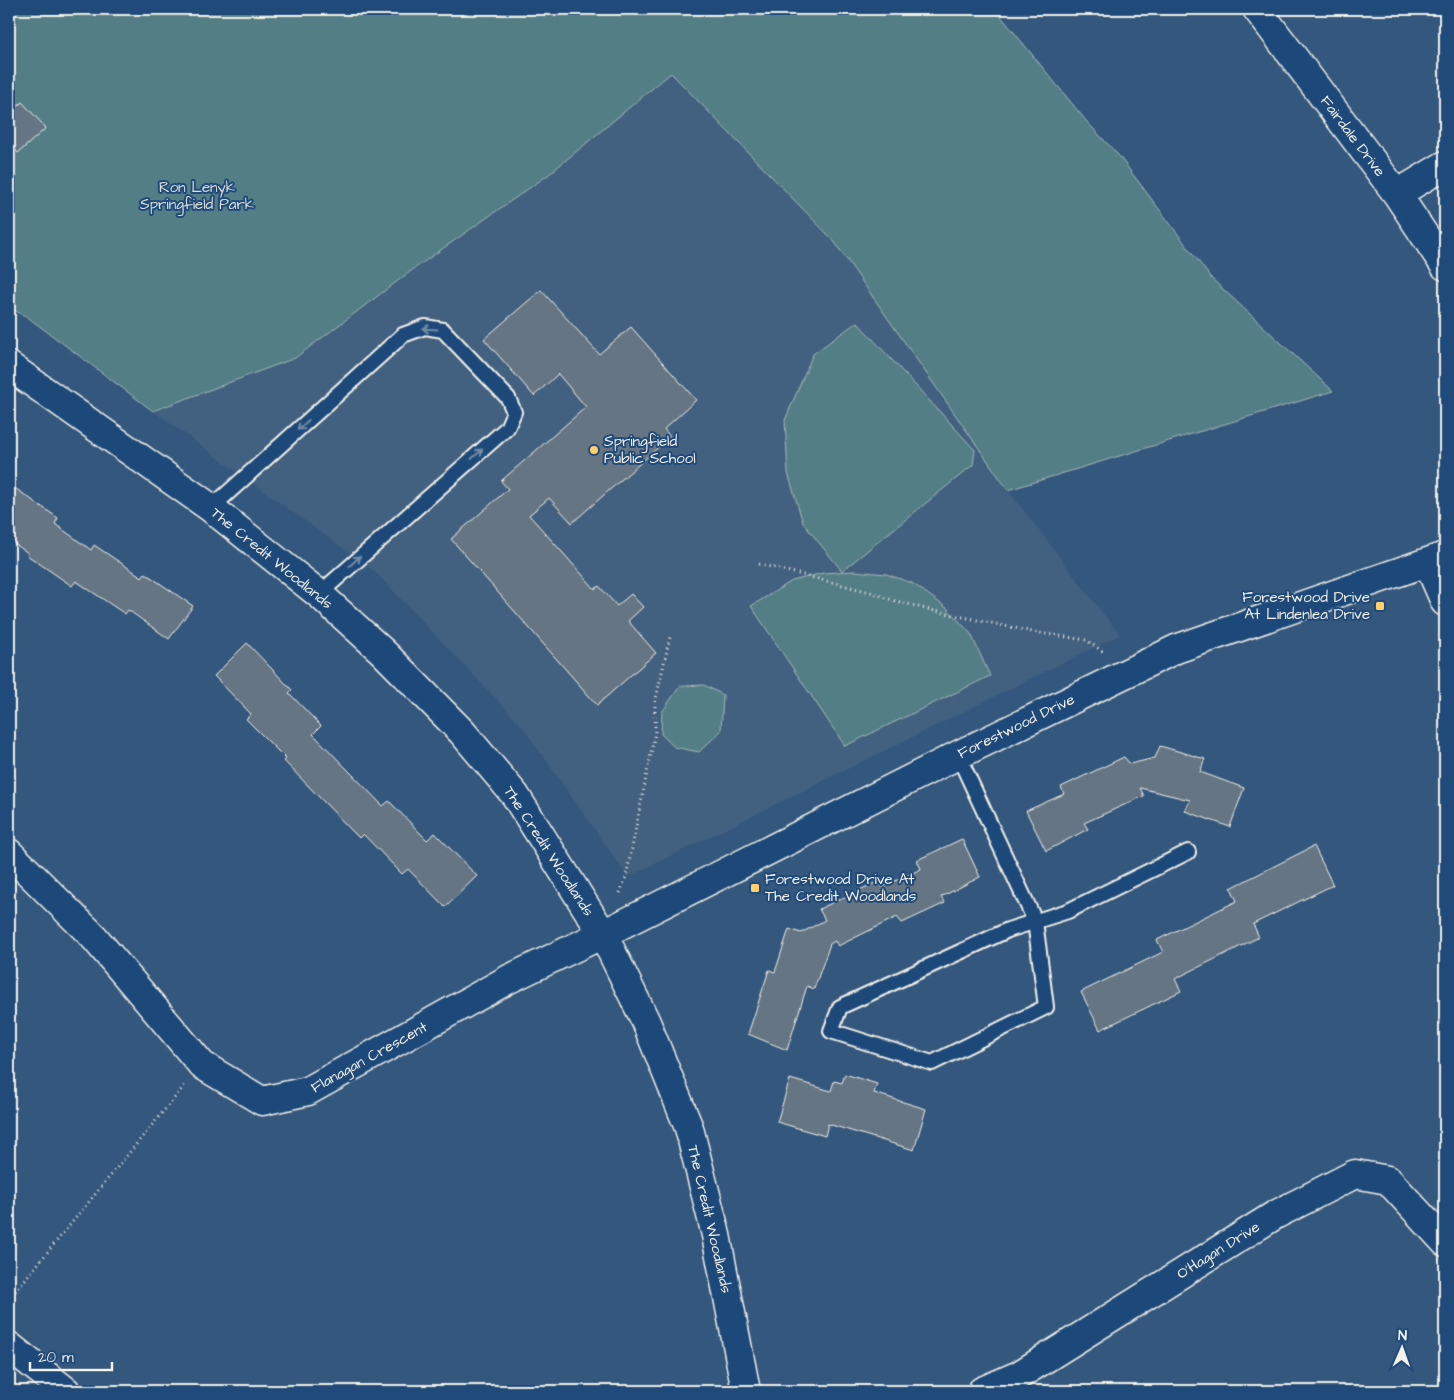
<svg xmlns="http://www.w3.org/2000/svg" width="1454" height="1400" viewBox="0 0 1454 1400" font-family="'Architects Daughter',sans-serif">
	<rect width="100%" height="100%" fill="#34577d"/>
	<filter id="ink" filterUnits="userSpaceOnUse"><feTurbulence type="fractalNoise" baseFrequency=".02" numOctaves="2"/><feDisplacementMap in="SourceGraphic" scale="10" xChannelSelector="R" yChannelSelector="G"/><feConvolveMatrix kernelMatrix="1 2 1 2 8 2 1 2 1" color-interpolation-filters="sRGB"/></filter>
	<g filter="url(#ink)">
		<path fill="#43607f" d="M671 73 833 240 1008 490 1120 635 628 877 521 725 374 571 153 411 295 358 415 268 548 175Z"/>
		<path fill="#537e86" stroke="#a4b8b7" d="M9 9H995L1087 122 1119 156 1211 278 1333 391 1008 490 833 240 671 73 548 175 415 268 295 358 153 411 26 316 9 308Z
			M857 322 975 450 973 465 842 571 803 523 788 473 785 420 813 354Z
			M854 571 886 574 912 583 947 608 971 634 990 676 845 746 751 606 792 581 823 573Z
			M704 685 723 695 721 731 699 752 674 747 661 734 662 712 680 686Z"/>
		<path fill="#657584" stroke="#f4f1e8" d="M22 102 46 128 18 153 9 143V114Z
			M541 290 599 354 631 327 696 400 664 429 670 437 572 523 549 498 529 515 595 589 599 586 617 606 631 594 643 607 628 621 656 653 597 705 451 539 508 489 501 481 586 407 558 374 534 396 484 339Z
			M9 484 58 518 55 524 91 550 94 545 142 577 145 573 193 606 169 639 128 610 125 614 76 581 72 586 27 555 28 553 9 540Z
			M247 643 292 690 289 693 321 726 313 734 383 806 389 801 427 840 435 833 477 876 445 907 408 869 402 874 363 834 359 838 284 761 286 759 246 719 251 714 214 676Z
			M1160 746 1205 759 1200 772 1244 788 1230 827 1185 811 1190 800 1140 788 1144 796 1084 823 1088 829 1046 851 1026 811 1064 794 1061 787 1124 757 1130 764 1155 758Z
			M962 839 980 877 941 897 945 903 902 923 897 917 838 946 835 941 830 944 814 989 807 986 787 1050 748 1034 769 970 775 972 789 929 801 933 825 920 819 909 879 881 882 887 921 869 917 860Z
			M1314 846 1333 885 1253 924 1259 937 1175 979 1181 991 1100 1030 1081 992 1163 952 1157 940 1237 901 1231 888Z
			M845 1074 877 1084 874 1093 926 1109 914 1150 828 1124 825 1136 777 1122 790 1079 831 1091 834 1081 842 1083Z"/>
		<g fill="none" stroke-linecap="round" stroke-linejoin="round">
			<defs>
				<path id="lane" d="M211 508 403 335 425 327 443 330 508 398 514 412 507 428 319 594
					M958 755 1035 921 1046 1007 932 1063 831 1031 840 1007 1008 930 1068 911 1188 852"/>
				<path id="street" d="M1257 9 1397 194 1445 266
					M1397 194 1445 165
					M1428 563 1445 602
					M9 853 93 936 202 1065 262 1101 308 1091 509 979 603 934
					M9 1346 66 1391
					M982 1391 1019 1375 1275 1215 1355 1174 1388 1180 1445 1242"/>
				<path id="secondary" d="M9 366 211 508 319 594 383 652 462 732 515 795 603 934 646 1022 689 1128 716 1235 746 1391
					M603 934 958 755 1176 649 1445 556"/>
			</defs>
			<use href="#lane" stroke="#f4f1e8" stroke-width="18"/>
			<use href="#street" stroke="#f4f1e8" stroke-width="31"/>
			<use href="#secondary" stroke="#f4f1e8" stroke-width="31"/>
			<path stroke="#f4f1e8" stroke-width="3" stroke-dasharray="1 4" stroke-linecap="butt" d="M759 564 874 593 889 599 926 609 1033 632 1086 640 1105 653
				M620 893 626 877 655 733V703L670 637
				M9 1299 185 1085"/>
			<use href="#lane" stroke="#1f4a7a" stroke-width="14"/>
			<use href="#street" stroke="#1f4a7a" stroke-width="28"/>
			<use href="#secondary" stroke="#1f4a7a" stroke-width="28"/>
		</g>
		<defs><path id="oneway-shaft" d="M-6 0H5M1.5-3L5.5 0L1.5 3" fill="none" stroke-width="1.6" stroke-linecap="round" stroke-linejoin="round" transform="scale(1.25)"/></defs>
		<g stroke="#748da6">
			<use href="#oneway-shaft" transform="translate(430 329) rotate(-177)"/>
			<use href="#oneway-shaft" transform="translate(303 425) rotate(138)"/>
			<use href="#oneway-shaft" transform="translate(477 454) rotate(-41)"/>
			<use href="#oneway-shaft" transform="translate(355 561) rotate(-42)"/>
		</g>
	</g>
	<g fill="#ffd166" stroke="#1f4a7a" stroke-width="2">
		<circle cx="594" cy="450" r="5"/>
		<rect x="1375" y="601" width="10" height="10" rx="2.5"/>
		<rect x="750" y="883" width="10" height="10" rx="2.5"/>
	</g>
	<g text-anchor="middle" stroke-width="4" stroke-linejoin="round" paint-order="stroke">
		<g font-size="15" fill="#f4f1e8" stroke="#1f4a7a">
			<text transform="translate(1353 136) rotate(53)" y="5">Fairdale Drive</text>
			<text transform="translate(272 558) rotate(39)" y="5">The Credit Woodlands</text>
			<text transform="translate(1016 726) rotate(-26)" y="5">Forestwood Drive</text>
			<text transform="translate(549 851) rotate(57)" y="5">The Credit Woodlands</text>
			<text transform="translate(369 1057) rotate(-29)" y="5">Flanagan Crescent</text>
			<text transform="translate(710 1219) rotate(77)" y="5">The Credit Woodlands</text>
			<text transform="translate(1218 1250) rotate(-32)" y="5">O'Hagan Drive</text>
		</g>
		<g font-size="15" fill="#dce0d9" stroke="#1f4a7a">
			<text x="197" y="192">Ron Lenyk<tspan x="197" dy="17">Springfield Park</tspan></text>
		</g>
		<g font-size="15" fill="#f4f1e8" stroke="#1f4a7a" text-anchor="start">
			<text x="604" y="446">Springfield<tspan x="604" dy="17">Public School</tspan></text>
			<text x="1370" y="602" text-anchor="end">Forestwood Drive<tspan x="1370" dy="17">At Lindenlea Drive</tspan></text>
			<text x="765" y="884">Forestwood Drive At<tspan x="765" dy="17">The Credit Woodlands</tspan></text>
		</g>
	</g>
	<rect width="1454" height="1400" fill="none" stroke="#1f4a7a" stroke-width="30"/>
	<rect x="15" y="15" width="1424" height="1370" fill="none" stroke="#f4f1e8" stroke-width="2" filter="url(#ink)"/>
	<g transform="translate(1402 1348) rotate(2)" stroke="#1f4a7a" stroke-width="4" paint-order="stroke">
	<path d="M0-4L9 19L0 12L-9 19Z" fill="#f4f1e8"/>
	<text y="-8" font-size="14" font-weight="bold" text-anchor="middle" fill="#f4f1e8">N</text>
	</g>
	<path d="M30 1362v8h82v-8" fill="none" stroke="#f4f1e8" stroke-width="2.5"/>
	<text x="38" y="1362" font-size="15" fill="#f4f1e8" stroke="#1f4a7a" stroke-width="4" paint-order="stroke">20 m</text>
</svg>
